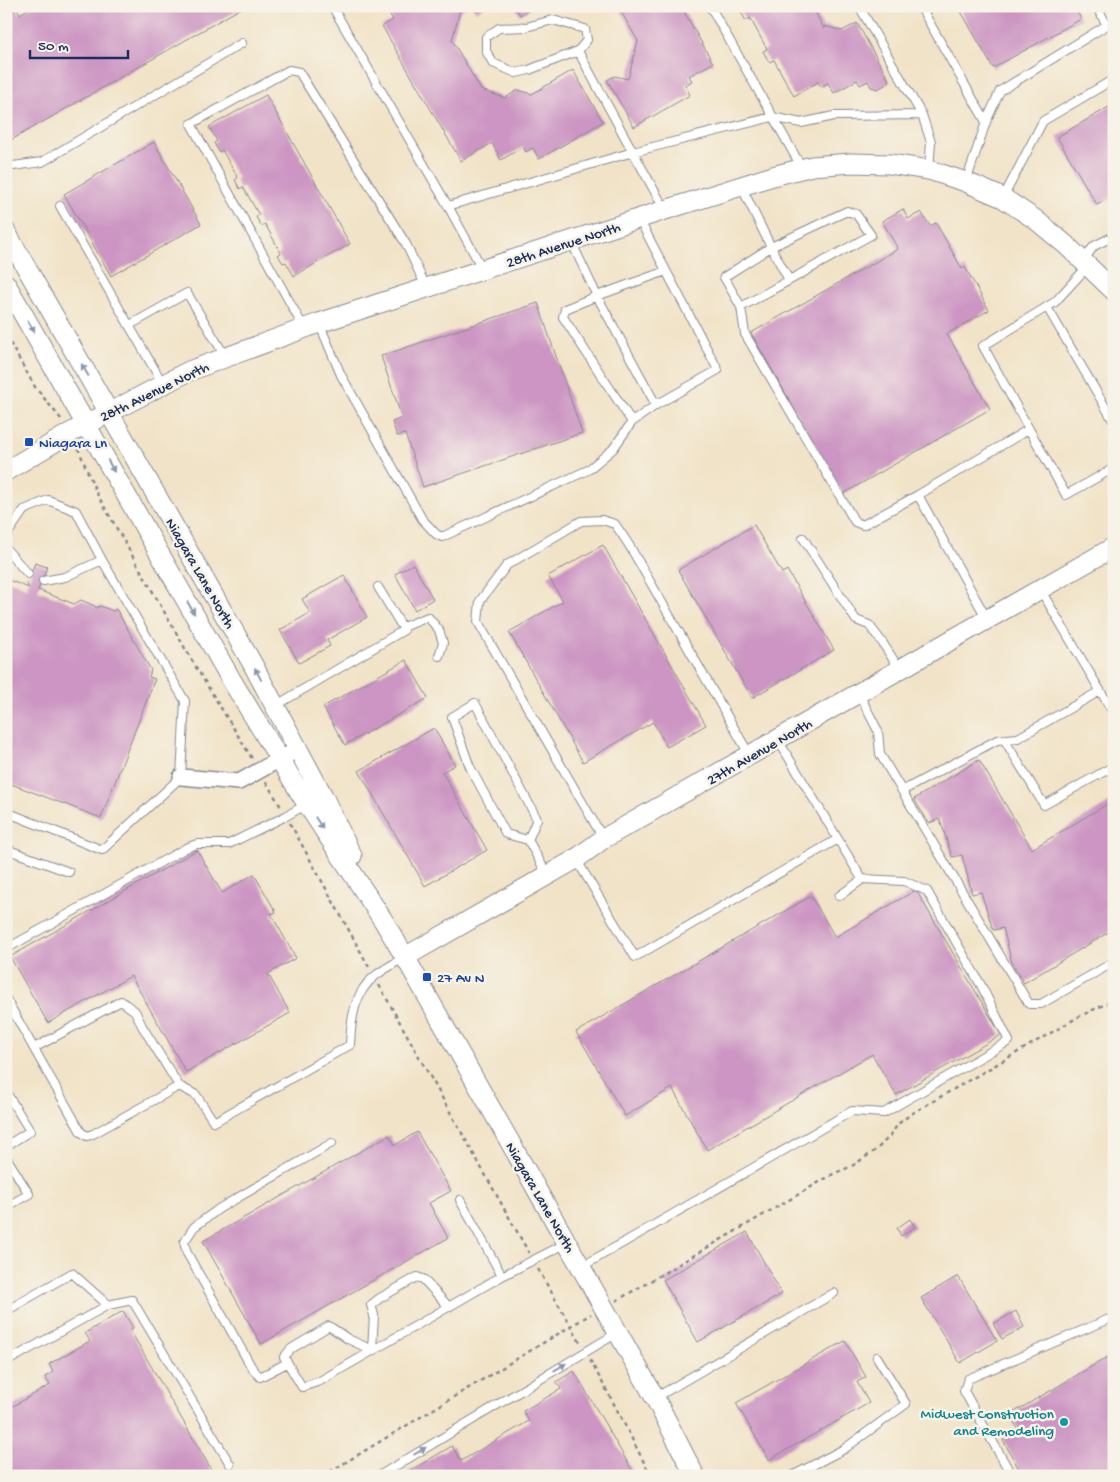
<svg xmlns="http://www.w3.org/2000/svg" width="1120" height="1482" viewBox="0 0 1120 1482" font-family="'Gochi Hand',sans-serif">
	<rect width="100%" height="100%" fill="#f7f3e8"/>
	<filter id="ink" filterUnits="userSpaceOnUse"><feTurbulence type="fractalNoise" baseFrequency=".02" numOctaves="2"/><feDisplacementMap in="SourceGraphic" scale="10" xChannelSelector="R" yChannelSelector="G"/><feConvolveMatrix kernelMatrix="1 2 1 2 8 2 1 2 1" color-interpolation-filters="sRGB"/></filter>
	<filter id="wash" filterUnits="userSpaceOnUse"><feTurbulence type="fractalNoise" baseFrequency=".0096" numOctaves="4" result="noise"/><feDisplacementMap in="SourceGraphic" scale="20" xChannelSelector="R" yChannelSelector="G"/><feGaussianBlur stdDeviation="1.12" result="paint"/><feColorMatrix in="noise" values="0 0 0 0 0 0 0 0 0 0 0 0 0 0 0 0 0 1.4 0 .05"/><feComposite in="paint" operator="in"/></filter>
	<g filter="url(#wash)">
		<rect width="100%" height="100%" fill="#f1e3c7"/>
		<g id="blocks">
			<path fill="#cc95c3" d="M33 6H245L6 143V14L17 8 20 14Z
				M393 6H467L460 11 452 40 481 90 505 98 518 90 532 94 573 70 603 122 539 159 533 148 526 152 523 147 501 160 492 143 461 161 382 26 393 20 388 11 394 8Z
				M473 6H485L476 12Z
				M514 6H535L520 15Z
				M609 6H681L713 63 689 76 692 81 685 85 690 95 634 127 607 80 615 76 628 79 638 41 620 10Z
				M743 6H812L824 29 825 26 842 31 857 23 890 82 878 89 871 87 868 81 860 85 857 80 834 93 828 83 821 87 818 82 794 96 774 60 769 62 763 51 767 49 750 18 746 21 740 10 744 8Z
				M958 6H1074L1081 19 993 68Z
				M266 95 350 244 294 276 286 262 283 263 278 255 281 253 265 224 261 226 256 217 259 215 243 187 240 189 235 180 238 178 222 150 219 152 214 143 217 141 209 127Z
				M1114 104V195L1097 205 1057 137Z
				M154 142 201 224 111 276 64 194Z
				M903 209 908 219 921 212 930 226 936 223 962 269 965 267 989 310 947 334 990 409 843 494 751 333 898 249 882 221Z
				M538 303 582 433 423 487 405 434 397 436 392 422 402 418 381 356Z
				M754 525 782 573 787 570 834 650 752 698 678 570Z
				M603 545 706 725 667 747 653 722 583 762 509 632 563 601 548 576Z
				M35 563 47 567 38 590 74 604 81 600 95 606 96 608 100 606 113 611 116 609 151 670 149 677 155 679 101 818 6 782V579L29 588 27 584Z
				M413 564 433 599 415 610 395 574Z
				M344 575 367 617 327 640 330 646 299 663 280 630 310 613 302 599Z
				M406 660 428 698 345 745 323 707Z
				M434 728 455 765 442 772 487 850 425 886 359 771Z
				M979 760 1032 849 1114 800V929L1024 983 1012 963 1003 928 993 930 981 892 972 894 962 855 952 857 940 819 929 823 914 799Z
				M197 850 222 893 254 874 276 912 271 914 296 958 268 974 290 1013 186 1072 131 976 48 1023 10 957Z
				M916 890 1001 1035 896 1095 872 1054 707 1150 672 1088 625 1116 576 1032 811 896 835 937Z
				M417 1132 451 1191 429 1203 448 1238 261 1344 203 1241 389 1135 395 1145Z
				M910 1219 915 1227 901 1236 897 1228Z
				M747 1232 782 1294 698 1342 663 1280Z
				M958 1276 997 1341 960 1363 921 1298Z
				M123 1311 133 1328 130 1330 215 1476H6V1410L50 1385 45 1377 53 1372 49 1364 90 1341 85 1333Z
				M1016 1311 1024 1327 1002 1339 993 1324Z
				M845 1341 866 1377 857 1382 869 1403 769 1460 736 1403Z
				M1108 1357 1114 1366V1476H1023L1003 1440 1019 1430 1009 1415Z
				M574 1371 635 1475 401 1476 452 1446 461 1461 529 1421 523 1411 561 1389 556 1382Z"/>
		</g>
	</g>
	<g filter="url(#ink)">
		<use href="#blocks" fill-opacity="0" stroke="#868992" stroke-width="1"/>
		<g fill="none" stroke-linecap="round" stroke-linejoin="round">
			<defs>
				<path id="service" d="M332 6 448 206 483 270
					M710 6 802 168
					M859 6 922 115 931 142 929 170
					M920 6 986 122 966 182
					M578 51 587 40 585 29 553 20 526 27 499 28 486 37V51L493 63 516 73 529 70 578 51 633 152 772 117 801 123 834 116 922 115
					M986 122 1000 91 1107 25 1096 6
					M6 167 42 162 242 43
					M741 186 771 247 724 277 741 307 745 334 855 522 863 525 918 495
					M1003 198 1043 121 1114 79
					M60 206 163 384
					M448 206 633 152 665 210
					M571 241 597 296 666 271
					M1083 261 1094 246 1114 236
					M741 307 871 235 856 214 847 211 771 247 789 280
					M1047 307 1114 422
					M319 323 341 375 422 519 436 534 442 537 588 470 613 449 632 422 656 405 718 370 639 219
					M130 325 187 293 225 356
					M304 328 191 124 289 70 299 72 406 244 426 287
					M632 422 563 317 565 309 597 296 656 405
					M1029 429 1066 495 1114 468
					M6 536 24 510 48 500 76 511 102 560 185 701 181 777 102 850 6 812
					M803 538 856 620 869 625 882 642 900 670
					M6 549 28 574
					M43 581 65 577 102 560
					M1040 589 1114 714
					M987 619 918 495 1029 429 983 346 1055 302 1088 266
					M403 627 428 617 439 630 443 643 439 656
					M859 694 878 731 880 754 1029 1004H1041L1114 962
					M275 706 404 630 378 587
					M1004 739 1044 805 1114 766
					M902 791 997 740 1018 738 1100 691
					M603 838 478 622 480 601 507 565 581 521 602 520 615 524 629 545 749 754
					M528 840 537 819 475 703 452 717 470 767 506 834 528 840 548 876
					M6 849 69 872
					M576 859 635 957 838 839
					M839 896 863 879
					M6 949 186 848 197 844H229L286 816 307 804
					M6 999 81 1132 87 1136 93 1134 179 1086 196 1095 214 1122 350 1045C351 1020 354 992 375 976 384 969 395 963 405 957
					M34 1048 121 1001 135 1011 142 1026 179 1086
					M6 1092 30 1131 6 1146
					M6 1157 29 1194 6 1207
					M460 1200 502 1276
					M581 1267 852 1111 884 1113 1009 1041 982 987 927 891 904 881 862 879 778 740
					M449 1307 423 1279 417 1277 380 1298 371 1305 374 1315 372 1350 348 1339 329 1326 291 1349 284 1357 302 1387 320 1381 502 1276 567 1243
					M6 1311 72 1273 108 1305 132 1300 230 1464
					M6 1362 108 1305
					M287 1363 260 1377 252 1368 187 1253 184 1242 194 1227 220 1208 332 1143
					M655 1398 834 1293
					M379 1476 617 1333
					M792 1476 844 1449 906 1404 877 1357
					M1012 1476 964 1391 968 1379 1114 1317"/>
				<path id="minor" d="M181 777 239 782 298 749"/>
				<path id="tertiary" d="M6 232 252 663 323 796 352 856
					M6 284 232 681 307 804 383 920 405 957 655 1398 695 1476
					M6 471 70 433 189 371 319 323 665 210 773 176 812 166 851 163 890 164 929 170 966 182 1003 198 1036 220 1066 245 1114 291
					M405 957 576 859 603 839 1114 547"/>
			</defs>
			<use href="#service" stroke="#868992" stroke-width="10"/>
			<use href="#minor" stroke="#868992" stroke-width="18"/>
			<use href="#tertiary" stroke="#868992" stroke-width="21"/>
			<path stroke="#868992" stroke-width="2.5" stroke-dasharray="4 4" stroke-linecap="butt" d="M6 336 35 387 61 419
				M78 448 96 492 194 664 253 760
				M266 782 281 807
				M290 823 369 967
				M379 985 529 1253
				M538 1269 581 1344
				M616 1301 835 1173 852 1166 876 1150 890 1136 898 1124 911 1114 1080 1016 1114 1000
				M590 1360 613 1402 651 1476
				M323 1476 591 1314"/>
			<use href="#service" stroke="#fff" stroke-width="8"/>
			<use href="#minor" stroke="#fff" stroke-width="15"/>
			<use href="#tertiary" stroke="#fff" stroke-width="19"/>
		</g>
		<defs><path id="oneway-solid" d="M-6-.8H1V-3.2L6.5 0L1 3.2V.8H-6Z" transform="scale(1.25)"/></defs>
		<g fill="#8d97ae">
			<use href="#oneway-solid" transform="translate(31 326) rotate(60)"/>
			<use href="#oneway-solid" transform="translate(85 370) rotate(-120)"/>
			<use href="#oneway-solid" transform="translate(111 466) rotate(61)"/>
			<use href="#oneway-solid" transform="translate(191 608) rotate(60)"/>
			<use href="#oneway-solid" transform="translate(258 674) rotate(-118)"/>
			<use href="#oneway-solid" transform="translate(319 823) rotate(57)"/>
			<use href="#oneway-solid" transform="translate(560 1367) rotate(-31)"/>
			<use href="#oneway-solid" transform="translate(420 1451) rotate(-31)"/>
		</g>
	</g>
	<g fill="#1a4fb4" stroke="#f7f3e8" stroke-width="2">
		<rect x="24" y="437" width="10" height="10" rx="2.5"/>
		<rect x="422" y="972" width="10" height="10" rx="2.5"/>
	</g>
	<circle fill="#0f9aa8" stroke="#f7f3e8" stroke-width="2" cx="1064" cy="1422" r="5"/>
	<g text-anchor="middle" stroke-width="5" stroke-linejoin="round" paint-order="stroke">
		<g font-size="15" fill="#1b2f5e" stroke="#f7f3e8">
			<text transform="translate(563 244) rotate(-18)" y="5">28th Avenue North</text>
			<text transform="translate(154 391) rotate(-26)" y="5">28th Avenue North</text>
			<text transform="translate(201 573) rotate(60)" y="5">Niagara Lane North</text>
			<text transform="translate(759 751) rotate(-30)" y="5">27th Avenue North</text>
			<text transform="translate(541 1197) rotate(60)" y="5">Niagara Lane North</text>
		</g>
		<g font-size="15" fill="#164399" stroke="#f7f3e8" text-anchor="start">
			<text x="39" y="447">Niagara Ln</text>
			<text x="437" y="982">27 Av N</text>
		</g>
		<g font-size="15" fill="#0d838f" stroke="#f7f3e8" text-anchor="end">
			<text x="1054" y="1418">Midwest Construction<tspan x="1054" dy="17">and Remodeling</tspan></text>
		</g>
	</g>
	<rect width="1120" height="1482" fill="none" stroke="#f7f3e8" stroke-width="25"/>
	<path d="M30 50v8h98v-8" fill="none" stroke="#1b2f5e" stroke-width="2.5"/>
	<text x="38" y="50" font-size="15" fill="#1b2f5e" stroke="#f7f3e8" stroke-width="4" paint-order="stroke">50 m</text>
</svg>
